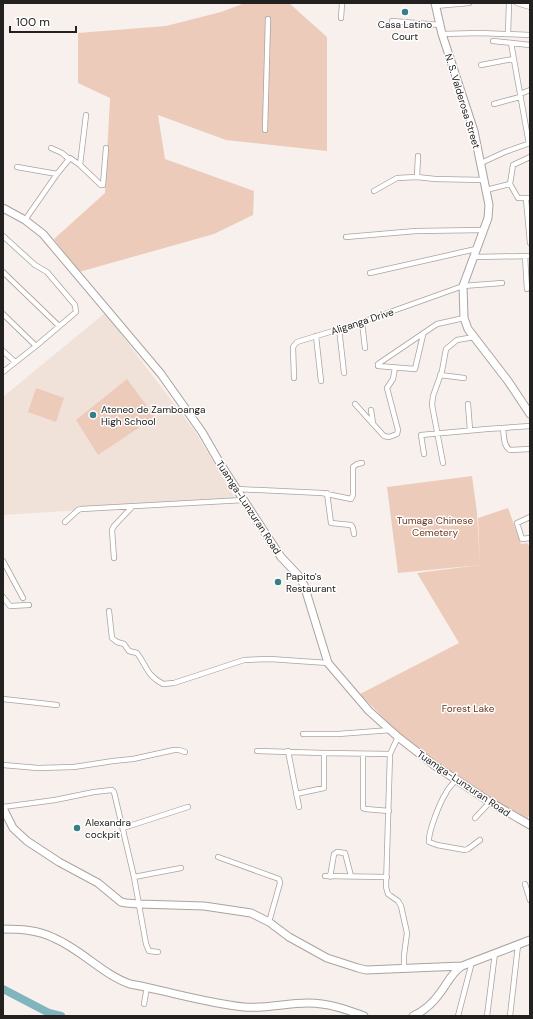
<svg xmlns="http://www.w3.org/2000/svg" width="533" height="1019" viewBox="0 0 533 1019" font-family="'DM Sans',sans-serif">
	<rect width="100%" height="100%" fill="#f8f0ec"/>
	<path fill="#f0e1d9" d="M105 313 196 433 236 500 3 515V397Z"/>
	<path fill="#edcbbb" d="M245 3H289L327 37V151L226 140 158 115 165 159 254 191 253 215 214 234 79 272 54 239 105 193 110 98 78 83V33L166 26 221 12Z
		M127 379 155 417 98 455 76 420Z
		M36 388 64 398 56 422 28 412Z
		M472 476 477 513 480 565 398 573 387 487Z
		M508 508 521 544 527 543 530 547V813L526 822 487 798 403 738 360 694 459 643 417 573 480 565 478 518Z"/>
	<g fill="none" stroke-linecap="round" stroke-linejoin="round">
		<path stroke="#81b5be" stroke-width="8" d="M3 989 49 1013 61 1016"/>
		<defs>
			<path id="street" d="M517 3 530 7
				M435 6 469 3
				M341 18 342 3
				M392 21 440 25
				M442 34 480 33 530 35
				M508 34 509 3
				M493 41 530 45
				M511 43 529 144
				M481 65 513 59
				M520 94 530 90
				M494 104 520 97
				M265 130 268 19
				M51 148 62 153 69 159
				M481 163 505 152 530 143
				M80 165 86 115
				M17 167 57 174
				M417 177 418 156
				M510 184 513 165 530 157
				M486 190 510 184 518 198H530
				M374 191 397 178 417 177 435 179 484 180
				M526 199 530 243
				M25 220 57 174 70 158 80 165 101 185H103L106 148
				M3 236 35 265 47 272 75 305 76 312 36 346 3 372
				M346 237 416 231 484 230
				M525 256 527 289
				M474 257 530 256
				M3 272 59 326
				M370 273 476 249
				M3 314 36 346
				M362 322 365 348
				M339 328 344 373
				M423 335 415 369 378 366V364L437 324 464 318
				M316 336 321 381
				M3 351 15 362
				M440 375 464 378
				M294 378 293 347 297 342 362 322 463 286 502 283
				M355 404 384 436 389 437 397 434 398 430 387 388 393 379 395 368
				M468 404 470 430
				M371 410 373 423
				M503 428C504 435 503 446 510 450L530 449
				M424 454 421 435 487 429 530 426
				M443 463 432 405 433 396 442 371 446 349 457 340 474 337
				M237 489 322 493 351 499 353 495V467L357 464 362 463
				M327 493 331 523 351 525 353 528 354 534
				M530 517 517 523 522 539 530 538
				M65 522 78 510 81 509 244 500
				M114 558 112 530 114 526 132 507
				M3 561 23 598
				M3 597 10 606 29 605
				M109 611 112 638 117 642 124 644 129 651 137 653C147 666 146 675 163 684L174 683 244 660 270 659 328 663
				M3 699 57 705
				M303 734H338L391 730
				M398 737 390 754 386 887 388 894 398 901 401 906 407 933 404 955V968
				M257 751 324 753 390 754
				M288 751 299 807
				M363 754V808L365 809 389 811
				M3 765 38 768 74 767 113 761 133 759 174 750H179L185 752
				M456 780C453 784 448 788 446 793 440 802 428 832 429 842L437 845 465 850 468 849 480 840
				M296 794 324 788V753
				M3 807 55 800 94 792 112 790 114 792 134 877 146 944 149 951 158 952
				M475 818 490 802
				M123 828 188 807
				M218 857 279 879 280 883 269 922
				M325 876 387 877
				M134 877 181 868
				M330 877 334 854 337 852 345 853 351 876
				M525 884 530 900
				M144 1004 147 987
				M458 1016 472 962
				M487 1016 495 953
				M510 1016 518 945"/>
			<path id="secondary" d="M435 3 442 34 474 131 489 205 488 218 463 286 464 318 468 329 508 381 530 414
				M3 208 25 220 43 234 161 374 202 432 221 465 265 533 281 557 298 575 304 585 328 663 369 711 398 737 434 765 490 802 530 825
				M3 808 13 828 27 841 59 862 98 883 121 902 126 903 139 904 204 906 251 913 269 922 289 937 327 958 358 968 366 970 462 966 530 940
				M3 929C21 929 38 930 54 938 82 950 102 974 130 984 168 991 206 1003 244 1007 265 1009 286 1003 308 1003 328 1003 345 1009 364 1016
				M413 1016C424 1011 433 1003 440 993 447 984 452 972 462 966"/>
		</defs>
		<use href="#street" stroke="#aaa3a0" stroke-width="6"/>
		<use href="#secondary" stroke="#aaa3a0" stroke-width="9"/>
		<use href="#street" stroke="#fff" stroke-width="4.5"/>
		<use href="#secondary" stroke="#fff" stroke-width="7"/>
	</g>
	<g fill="#377e89" stroke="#fff" stroke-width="1.5">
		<circle cx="405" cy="12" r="4"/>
		<circle cx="93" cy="415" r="4"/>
		<circle cx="278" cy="582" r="4"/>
		<circle cx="77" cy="828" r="4"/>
	</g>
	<g text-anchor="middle" stroke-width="3" stroke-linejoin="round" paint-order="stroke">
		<g font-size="10" fill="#23211f" stroke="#fff" text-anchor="start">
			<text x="405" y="28" text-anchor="middle">Casa Latino<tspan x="405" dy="12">Court</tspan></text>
			<text x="101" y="413">Ateneo de Zamboanga<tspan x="101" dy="12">High School</tspan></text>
			<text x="286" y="580">Papito's<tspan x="286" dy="12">Restaurant</tspan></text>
			<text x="85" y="826">Alexandra<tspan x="85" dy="12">cockpit</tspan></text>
		</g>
		<g font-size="10" fill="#23211f" stroke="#fff">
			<text transform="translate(463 101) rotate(73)" y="4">N. S. Valderosa Street</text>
			<text transform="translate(362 321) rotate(-18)" y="4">Aliganga Drive</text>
			<text transform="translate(249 507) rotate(57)" y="4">Tuamga-Lunzuran Road</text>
			<text transform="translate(464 783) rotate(34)" y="4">Tuamga-Lunzuran Road</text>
		</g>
		<g font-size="10" fill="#6a3519" stroke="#fff">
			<text x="435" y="524">Tumaga Chinese<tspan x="435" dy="12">Cemetery</tspan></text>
			<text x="468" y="712">Forest Lake</text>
		</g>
	</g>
	<rect width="533" height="1019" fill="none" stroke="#23211f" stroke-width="8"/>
	<path d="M10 26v6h66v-6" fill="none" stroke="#23211f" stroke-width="2"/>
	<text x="16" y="26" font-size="12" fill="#23211f" stroke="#ffffff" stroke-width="3" paint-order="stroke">100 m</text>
</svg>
